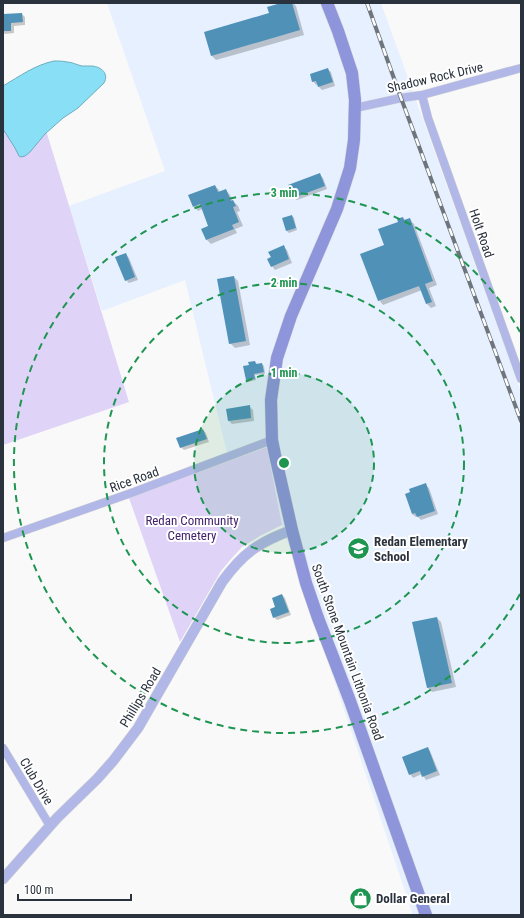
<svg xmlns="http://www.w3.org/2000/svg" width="524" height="918" viewBox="0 0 524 918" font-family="'Roboto Condensed',sans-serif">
	<rect width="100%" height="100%" fill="#f9f9f9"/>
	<path fill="#e6f0ff" d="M107 3H381L521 392V915H413L282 525 267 447 229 461 185 280 102 311 69 206 165 171Z"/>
	<path fill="#dfd3f7" d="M34 91 129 402 3 445V101Z
		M267 447 282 525 260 536 242 547 231 559 221 571 180 642 129 498Z"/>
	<path fill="#89e0f6" stroke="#6cacbe" d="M54 61C58 61 63 61 67 62 72 62 77 65 82 66 86 66 89 66 92 66 102 67 109 74 104 83L78 108 63 118 45 134 30 152 25 156 21 157 19 156 15 148 3 129V86C20 76 35 65 54 61Z"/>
	<path fill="#0003" d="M285 3H293L296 6 304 35 216 60 212 56 205 33 270 14Z
		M22 14 25 17V25L14 26V33L5 34 3 32V15Z
		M327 69 331 72 335 86 322 90 319 87 318 84 316 85 313 81Z
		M320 175 323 178 327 189 297 200 293 197Z
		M215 186 219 190 220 193 226 190 230 195 233 201 238 206 240 211 237 212 243 226 235 229 237 233 211 244 207 240 210 227 202 209 198 211 194 206Z
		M292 216 294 218 297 230 289 233 287 231 283 219Z
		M403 218 406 221 409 219 414 224 437 285 429 288 436 306 431 308 427 304 422 290 383 305 379 300 385 246Z
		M283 246 287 250 292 263 275 270 272 266Z
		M126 254 129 258 138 280 129 283 126 280Z
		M234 277 238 281 250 345 235 348 230 343Z
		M255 362 257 364H262L264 366 265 374 255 375 256 380 248 382 247 380 250 366Z
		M249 406 253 410 254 421 232 424 229 421Z
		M203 430 206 433 209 442 184 450 181 447Z
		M426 485 429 488 438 514 421 520 417 516 416 517 412 514 411 493Z
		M282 595 285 598 291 615 277 620 274 617Z
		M437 618 441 622 456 687 432 692 428 688Z
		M427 748 430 751 440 775 426 780 422 774 413 778 410 774Z"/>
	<path fill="#5091b8" d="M281 3H292L300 30 211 56 204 32 269 13 267 7Z
		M22 13 23 22 11 23V31H3V14Z
		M328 68 333 82 318 87 316 81 312 82 310 74Z
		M320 173 325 186 293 198 288 185Z
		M215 185 218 192 226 189 231 201 233 200 236 206 233 207 239 222 232 225 234 229 206 240 201 229 208 226 200 204 193 207 188 195Z
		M292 215 296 228 286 231 282 218Z
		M403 217 404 220 410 218 433 281 425 284 432 302 426 304 419 286 378 301 360 254 384 245 378 229 398 222 397 219Z
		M284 245 289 259 271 267 267 259 271 257 268 252Z
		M126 253 135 277 125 281 115 257Z
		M234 276 246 341 229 344 217 279Z
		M255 361 256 364 262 363 264 372 254 374 255 379 246 380 243 366 249 365 248 362Z
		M250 405 251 418 228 421 226 409Z
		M203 429 207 439 180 448 176 438Z
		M426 483 435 511 417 517 415 513 412 514 405 494 410 492 409 489Z
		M282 594 289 612 273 618 270 609 275 607 272 598Z
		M437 617 452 683 427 688 412 622Z
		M428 747 437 771 422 777 420 771 409 775 402 757Z"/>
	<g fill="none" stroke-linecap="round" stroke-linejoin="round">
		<defs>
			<path id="minor" d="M422 95 428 118 521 379
				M355 108 401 98 422 95 521 68
				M3 538 134 492 272 440
				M3 748 50 826"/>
			<path id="tertiary" d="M3 879 57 818 97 779 113 761 138 728 222 582C243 553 259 542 292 530"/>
			<path id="secondary" d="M327 3 338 31 352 73 355 100 354 140 350 168 337 209 291 316 277 358 271 400 272 440 275 455 292 530 306 583 318 618 350 701 426 915"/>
		</defs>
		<use href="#minor" stroke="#d4d5d7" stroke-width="9"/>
		<use href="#tertiary" stroke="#d4d5d7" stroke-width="11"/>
		<use href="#secondary" stroke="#d4d5d7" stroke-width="13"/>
		<use href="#minor" stroke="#b1b7e6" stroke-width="8"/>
		<use href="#tertiary" stroke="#b1b7e6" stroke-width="10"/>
		<use href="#secondary" stroke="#8e95da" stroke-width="12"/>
		<defs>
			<path id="rail" d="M367 3 401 98 521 421"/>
		</defs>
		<use href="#rail" stroke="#6f757c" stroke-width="4"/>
		<use href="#rail" stroke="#fff" stroke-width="2.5" stroke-dasharray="8" stroke-linecap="butt"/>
	</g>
	<circle cx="284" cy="463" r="90" fill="#1e9550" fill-opacity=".12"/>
	<g fill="none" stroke="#1e9550" stroke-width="2" stroke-dasharray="7 5">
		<circle cx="284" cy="463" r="90"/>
		<circle cx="284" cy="463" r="180"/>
		<path d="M520 594A270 270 0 1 1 520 332"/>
	</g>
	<defs>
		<symbol id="school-disc" viewBox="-11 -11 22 22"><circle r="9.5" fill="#1e9550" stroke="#fff"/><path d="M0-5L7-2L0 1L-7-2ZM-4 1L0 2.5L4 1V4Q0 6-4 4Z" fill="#fff"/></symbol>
		<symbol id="shop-disc" viewBox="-11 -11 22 22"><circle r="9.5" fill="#1e9550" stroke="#fff"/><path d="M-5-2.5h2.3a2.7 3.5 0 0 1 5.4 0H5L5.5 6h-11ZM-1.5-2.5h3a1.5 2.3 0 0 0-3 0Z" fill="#fff"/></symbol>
	</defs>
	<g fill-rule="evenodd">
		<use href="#school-disc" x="346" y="536" width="25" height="25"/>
		<use href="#shop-disc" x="348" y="886" width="25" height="25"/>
	</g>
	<g text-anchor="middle" stroke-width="4" stroke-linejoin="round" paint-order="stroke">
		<g font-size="13" fill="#2a323d" stroke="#fff">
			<text transform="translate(435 77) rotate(-13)" y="5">Shadow Rock Drive</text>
			<text transform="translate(482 233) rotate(71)" y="5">Holt Road</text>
			<text transform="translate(134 479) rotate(-20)" y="5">Rice Road</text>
			<text transform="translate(348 652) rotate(70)" y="5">South Stone Mountain Lithonia Road</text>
			<text transform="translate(140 697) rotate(-59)" y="5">Phillips Road</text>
			<text transform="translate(37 781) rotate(59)" y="5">Club Drive</text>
		</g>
		<g font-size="13" fill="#43246c" stroke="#fff">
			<text x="192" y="525">Redan Community<tspan x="192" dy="15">Cemetery</tspan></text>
		</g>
		<g font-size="13" font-weight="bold" fill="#2a323d" stroke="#fff" text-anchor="start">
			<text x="374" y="546">Redan Elementary<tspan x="374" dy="15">School</tspan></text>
			<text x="376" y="903">Dollar General</text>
		</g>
	</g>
	<circle cx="284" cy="463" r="6" fill="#1e9550" stroke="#fff" stroke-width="2"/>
	<g font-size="12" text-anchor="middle" font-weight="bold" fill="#1e9550" stroke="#fff" stroke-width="4" stroke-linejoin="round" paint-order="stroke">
		<text x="284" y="197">3 min</text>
		<text x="284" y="287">2 min</text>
		<text x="284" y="377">1 min</text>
	</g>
	<rect width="524" height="918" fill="none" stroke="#2a323d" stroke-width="8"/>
	<path d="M18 894v6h113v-6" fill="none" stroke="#2a323d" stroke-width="2"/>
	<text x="24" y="894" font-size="12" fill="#2a323d" stroke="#ffffff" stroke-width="3" paint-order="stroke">100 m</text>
</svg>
